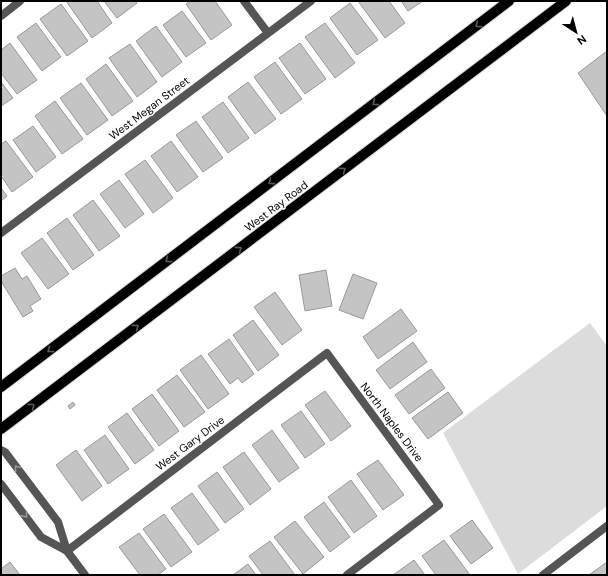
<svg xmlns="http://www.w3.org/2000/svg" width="608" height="576" viewBox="0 0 608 576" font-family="'DM Sans',sans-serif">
	<rect width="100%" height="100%" fill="#fff"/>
	<path fill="#dcdcdc" d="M590 323 607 346V506L518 574 443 433Z"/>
	<path fill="#c4c4c4" stroke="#999" d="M66 1H97L112 23 92 38Z
		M104 1H136L137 3 117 18Z
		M190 1H215L232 25 211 40 186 4Z
		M358 1H389L405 23 385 38Z
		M401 1H423L408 11Z
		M350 3 378 40 357 55 330 18Z
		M61 4 88 41 67 56 40 19Z
		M182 11 206 43 186 57 163 25Z
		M36 23 61 57 42 71 17 37Z
		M325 23 355 63 335 78 305 37Z
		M156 26 182 62 162 77 136 41Z
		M10 43 37 80 17 94 1 73V50Z
		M300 43 326 79 305 94 279 58Z
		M130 44 157 82 137 97 109 58Z
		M607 51V116L578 73Z
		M275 62 302 99 281 114 254 77Z
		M106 64 133 101 112 116 86 79Z
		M1 82 13 98 1 106Z
		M248 82 276 119 255 134 228 97Z
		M81 83 108 120 87 135 60 98Z
		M55 101 83 139 62 154 35 116Z
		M223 102 249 138 228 153 202 117Z
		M196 121 223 158 203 172 176 135Z
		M33 126 56 157 36 172 13 140Z
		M6 141 33 177 12 192 1 176V144Z
		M171 141 198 177 177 192 151 156Z
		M145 160 173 198 153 213 125 174Z
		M119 180 144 214 125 228 100 194Z
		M1 188 7 196 1 201Z
		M93 200 120 236 99 251 73 215Z
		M67 218 94 255 73 270 47 233Z
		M42 238 69 274 48 289 21 253Z
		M15 268 22 279 27 276 41 299 30 306 33 311 23 317 1 281V276Z
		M326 270 332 306 305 311 299 275Z
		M353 274 377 283 363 319 339 310Z
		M275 292 302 330 282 345 254 307Z
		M401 309 417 331 378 359 363 337Z
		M253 320 279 355 258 371 233 335Z
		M229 339 254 374 242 383 238 378 230 384 208 354Z
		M413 342 427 362 390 389 376 370Z
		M201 355 229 394 208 409 180 370Z
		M431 369 445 388 409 414 395 395Z
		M177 375 205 412 184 427 157 390Z
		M325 391 351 426 331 441 305 405Z
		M448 392 463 413 428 439 412 418Z
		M152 394 179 431 159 446 132 409Z
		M73 402 75 405 70 409 68 406Z
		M301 411 325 444 305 458 281 425Z
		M127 413 154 450 135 464 108 427Z
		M272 430 299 468 279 482 252 445Z
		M105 435 129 469 108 484 84 450Z
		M76 450 102 486 82 501 56 465Z
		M244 452 271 489 250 505 223 467Z
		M378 460 404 495 383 510 357 474Z
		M217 472 244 509 225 523 198 486Z
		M351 480 377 516 354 533 328 497Z
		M192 493 219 530 198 545 171 508Z
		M324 502 350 537 330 552 304 517Z
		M164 514 192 552 171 567 143 529Z
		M472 520 493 548 471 564 450 536Z
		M295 521 324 557 303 574 274 537Z
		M139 533 166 569 158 575H140L119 547Z
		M444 540 470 575H436L422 556Z
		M270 541 295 575H263L249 556Z
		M414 560 425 575H393Z
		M10 562 20 575H1V567L2 568Z
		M607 562V575H589Z
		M248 564 256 575H233Z"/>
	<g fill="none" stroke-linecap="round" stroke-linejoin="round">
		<defs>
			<path id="primary" d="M1 387 509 1
				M1 429 566 1"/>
		</defs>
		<use href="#primary" stroke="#dbdbdb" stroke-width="12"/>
		<path stroke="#555" stroke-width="8" d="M244 1 268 33
			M1 16 20 1
			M1 233 311 1
			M67 551 327 353 439 505 347 575"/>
		<path stroke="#555" stroke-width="8" d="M1 450 5 452 58 522 67 551 85 575
			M1 484 41 537 67 551
			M543 575 607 526"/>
		<use href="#primary" stroke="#000" stroke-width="10"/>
	</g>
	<defs><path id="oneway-chevron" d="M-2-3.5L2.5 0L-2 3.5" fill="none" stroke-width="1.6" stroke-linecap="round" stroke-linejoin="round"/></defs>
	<g stroke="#595959">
		<use href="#oneway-chevron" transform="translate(478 25) rotate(143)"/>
		<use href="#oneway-chevron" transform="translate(375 103) rotate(143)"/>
		<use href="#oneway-chevron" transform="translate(343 170) rotate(-37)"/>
		<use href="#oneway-chevron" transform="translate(271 182) rotate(143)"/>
		<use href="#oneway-chevron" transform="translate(239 249) rotate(-37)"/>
		<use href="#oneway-chevron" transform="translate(168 260) rotate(143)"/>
		<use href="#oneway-chevron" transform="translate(136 327) rotate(-37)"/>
		<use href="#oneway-chevron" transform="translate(50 350) rotate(143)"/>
		<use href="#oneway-chevron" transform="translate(32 406) rotate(-37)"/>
	</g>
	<g stroke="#999">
		<use href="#oneway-chevron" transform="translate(17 468) rotate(-128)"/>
		<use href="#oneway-chevron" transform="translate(25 515) rotate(53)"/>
	</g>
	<g text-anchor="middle" stroke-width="3" stroke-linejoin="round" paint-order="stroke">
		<g font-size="11" fill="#000" stroke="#fff">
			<text transform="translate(149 108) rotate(-37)" y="4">West Megan Street</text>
			<text transform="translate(276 206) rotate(-37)" y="4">West Ray Road</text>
			<text transform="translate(392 422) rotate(53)" y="4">North Naples Drive</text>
			<text transform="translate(190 443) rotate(-37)" y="4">West Gary Drive</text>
		</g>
	</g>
	<rect width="608" height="576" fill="none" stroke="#000000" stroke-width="4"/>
	<g transform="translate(576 32) rotate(144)" stroke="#ffffff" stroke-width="3" paint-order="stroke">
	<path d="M0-3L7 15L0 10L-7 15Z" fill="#000000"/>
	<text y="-6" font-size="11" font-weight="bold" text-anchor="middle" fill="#000000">N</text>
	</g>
</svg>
